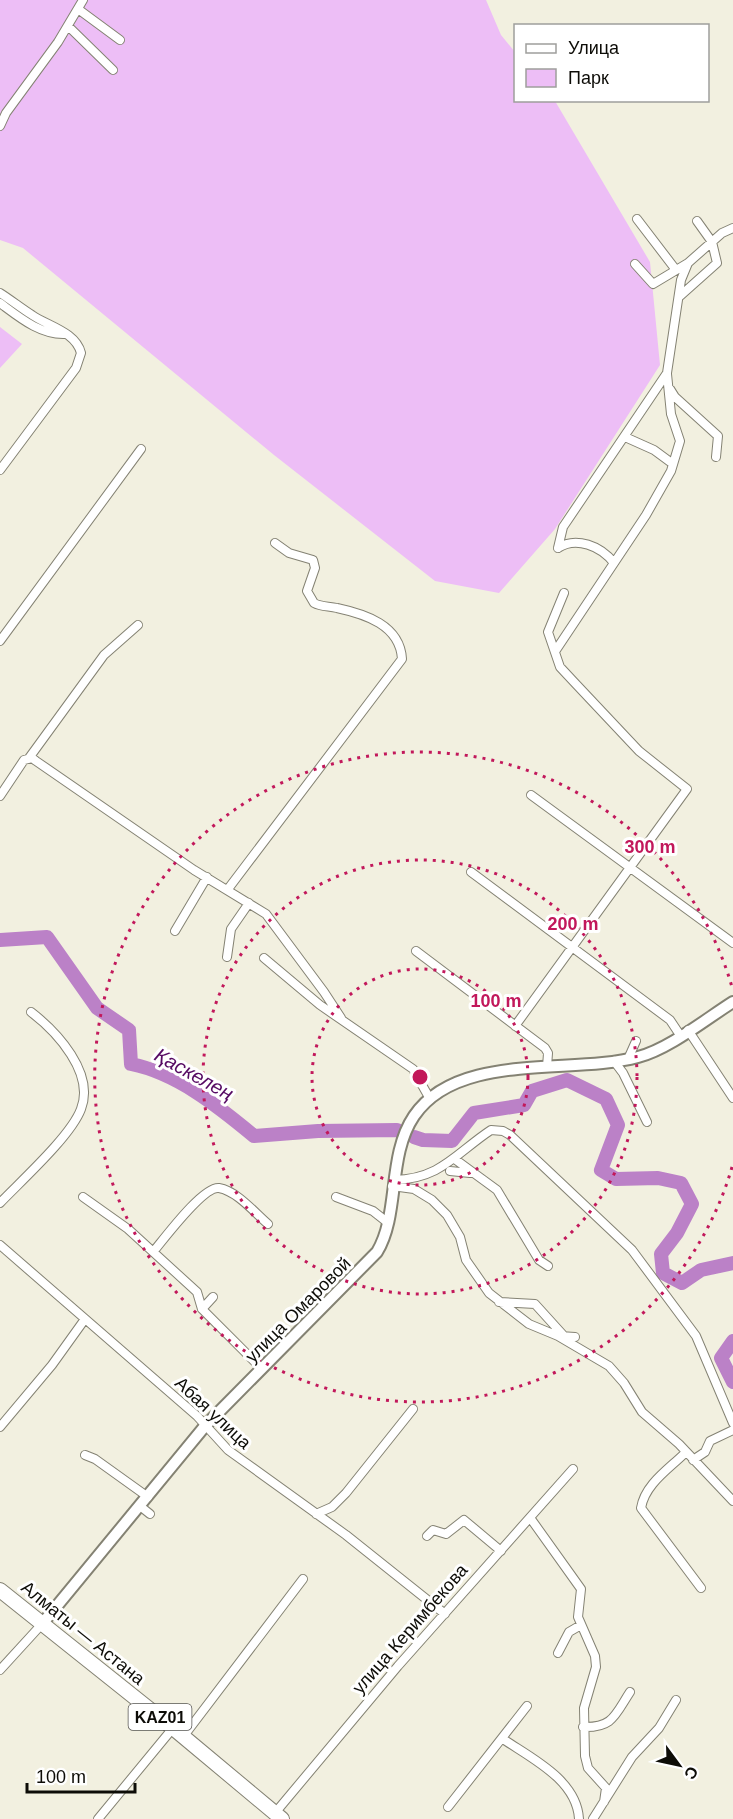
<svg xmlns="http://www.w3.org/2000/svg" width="733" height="1819" viewBox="0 0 733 1819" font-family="Helvetica,sans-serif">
	<rect width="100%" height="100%" fill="#f2f0e0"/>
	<path fill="#edbef6" d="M0 0H486L501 35 515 52 516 100 555 101 650 262 660 365 555 529 499 593 435 581 274 455 23 248 0 240Z
		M0 327 22 344 0 368Z"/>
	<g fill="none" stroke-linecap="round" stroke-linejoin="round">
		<path stroke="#bb81c7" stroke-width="14" d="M0 940 47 937 97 1008 129 1030 131 1064C177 1073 219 1107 254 1136L318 1131 397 1130 403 1133
			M414 1137 423 1140 452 1141 474 1113 524 1105 532 1091 567 1080 606 1099 618 1125 601 1170 616 1179 658 1178 681 1183 692 1204 677 1233 661 1254 663 1273 682 1283 701 1270 733 1263
			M733 1341 721 1358 733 1382"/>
		<defs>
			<path id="street" d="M78 9 120 40
				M68 26 113 70
				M0 126 6 113 58 42 83 0
				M637 219 676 270
				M635 264 653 284 688 263
				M0 293C11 300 21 308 32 315 48 326 76 332 81 353L76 368 0 470
				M680 296 717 263 712 242 697 221
				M0 303C19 317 40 335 65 334
				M670 389 675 397 718 436 716 457
				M625 437 654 450 673 464
				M558 548 563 527 667 373 681 280 688 263 722 233 733 228
				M558 548C576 536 601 546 614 563
				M0 641 141 449
				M556 650 646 515 671 471 680 441 671 414 667 374
				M29 758 104 655 138 625
				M531 795 733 943
				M0 796 24 760 32 758 36 761 194 870 266 914 324 992 341 1018
				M471 872 670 1020 680 1035
				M228 889 402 659C400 625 365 614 337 608 329 606 321 607 314 603L307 591 315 568 313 560 289 553 275 543
				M175 931 207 877
				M416 951 545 1048 548 1053 547 1067
				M227 957 231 929 249 903
				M264 958 320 1005 413 1069 430 1099
				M515 1026 687 789 639 751 574 682 560 667 548 632 564 593
				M688 1030 733 1098
				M628 1059 636 1041
				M614 1061 623 1073 647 1122
				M456 1160 497 1190 539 1260 548 1266
				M450 1171 470 1173
				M394 1180C441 1179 456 1153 491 1130L503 1131 510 1135 632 1250 696 1336 733 1423
				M392 1186 414 1189 432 1200 447 1215 460 1237 466 1260 489 1293 529 1324 558 1336 609 1366 624 1383 642 1412 679 1444 733 1501
				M83 1197 128 1229 197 1292 202 1309 262 1369
				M336 1197 373 1211 387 1222
				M0 1203C21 1181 71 1136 81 1109 95 1073 57 1032 31 1012
				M0 1245 197 1416 228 1450 346 1535 445 1614
				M153 1252C164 1239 203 1186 219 1188 237 1191 255 1213 268 1224
				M499 1302 535 1304 564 1336
				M202 1309 213 1297
				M560 1336 575 1337
				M0 1427 52 1365 85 1319
				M685 1453C669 1469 645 1484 641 1508L701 1588
				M85 1455 95 1459 148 1497
				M693 1460 705 1452 710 1441 733 1430
				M140 1506 150 1514
				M316 1514 332 1507 346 1493 413 1409
				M531 1519 581 1589 578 1617 595 1656 596 1667 584 1708 585 1756 588 1768 606 1788 604 1802
				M427 1536 433 1530 446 1534 464 1520 501 1551
				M558 1653 569 1632 581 1625
				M0 1670 42 1624
				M583 1727C613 1728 615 1715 630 1692
				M183 1737 303 1579
				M503 1739C531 1758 577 1780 579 1819
				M448 1807 527 1706
				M275 1813 398 1666 573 1469
				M98 1819 173 1728
				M593 1819 632 1757 659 1728 676 1700"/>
			<path id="secondary" d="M42 1624 205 1426 377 1252C400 1214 387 1156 414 1116 458 1051 572 1075 638 1057 669 1049 706 1019 733 1002"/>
			<path id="highway" d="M0 1590 173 1728 282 1819"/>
		</defs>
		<use href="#street" stroke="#848273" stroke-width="10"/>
		<use href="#secondary" stroke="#848273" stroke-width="14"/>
		<use href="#highway" stroke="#848273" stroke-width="16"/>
		<use href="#street" stroke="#fff" stroke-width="8"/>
		<use href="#secondary" stroke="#fff" stroke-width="10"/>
		<use href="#highway" stroke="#fff" stroke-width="14"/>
	</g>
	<g fill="none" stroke="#c2185b" stroke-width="3" stroke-dasharray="3 6">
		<circle cx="420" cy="1077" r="108"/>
		<circle cx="420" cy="1077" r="217"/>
		<path d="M732 1167A325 325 0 1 1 732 987"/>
	</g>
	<g text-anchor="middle" stroke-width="6" stroke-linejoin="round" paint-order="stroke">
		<rect fill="#fff" stroke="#565551" stroke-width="1.5" x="128.5" y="1704" width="63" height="26" rx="4.5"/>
		<g font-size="16" font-weight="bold" fill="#0d0c07">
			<text x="160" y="1723">KАZ01</text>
		</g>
		<g font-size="18" fill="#0d0c07" stroke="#fff">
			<text transform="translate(298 1310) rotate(-45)" y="6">улица Омаровой</text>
			<text transform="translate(213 1413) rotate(43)" y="6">Абая улица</text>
			<text transform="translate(410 1629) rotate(-49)" y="6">улица Керимбекова</text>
			<text transform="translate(83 1633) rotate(39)" y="6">Алматы — Астана</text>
		</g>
		<g font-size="20" font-style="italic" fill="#560a63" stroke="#fff">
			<text transform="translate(194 1074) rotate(29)" y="7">Қаскелең</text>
		</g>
	</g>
	<circle cx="420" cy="1077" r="9" fill="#c2185b" stroke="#fff" stroke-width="3"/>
	<g font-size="18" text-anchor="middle" font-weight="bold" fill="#c2185b" stroke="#fff" stroke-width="6" stroke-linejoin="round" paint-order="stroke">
		<text x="650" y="853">300 m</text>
		<text x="573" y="930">200 m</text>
		<text x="496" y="1007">100 m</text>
	</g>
	<rect x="514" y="24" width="195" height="78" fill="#ffffff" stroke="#9e9e9c" stroke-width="1.5"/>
	<rect x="526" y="44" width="30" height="9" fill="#ffffff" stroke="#9e9e9c" stroke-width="1.5"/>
	<text x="568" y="54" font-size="18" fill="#0d0c07">Улица</text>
	<rect x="526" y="69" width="30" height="18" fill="#edbef6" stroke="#9e9e9c" stroke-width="1.5"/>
	<text x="568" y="84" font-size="18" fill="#0d0c07">Парк</text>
	<g transform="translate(679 1765) rotate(123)" stroke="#ffffff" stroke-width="4.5" paint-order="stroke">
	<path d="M0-4.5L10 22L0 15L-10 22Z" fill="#0d0c07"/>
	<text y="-9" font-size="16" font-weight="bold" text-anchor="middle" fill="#0d0c07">С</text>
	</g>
	<path d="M27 1783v9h108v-9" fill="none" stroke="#0d0c07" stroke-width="3"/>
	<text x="36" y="1783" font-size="18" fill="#0d0c07" stroke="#ffffff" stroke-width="4.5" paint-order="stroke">100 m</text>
</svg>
